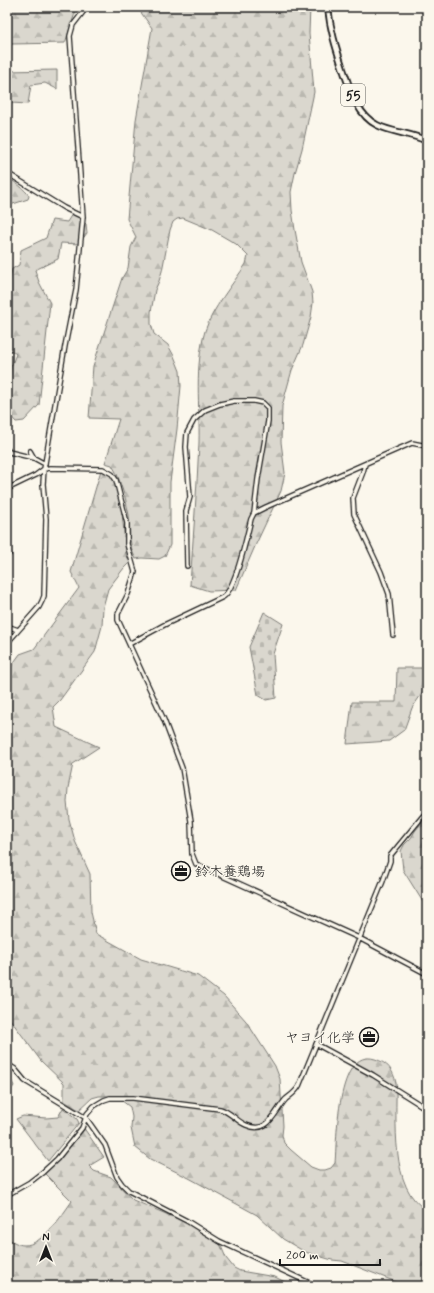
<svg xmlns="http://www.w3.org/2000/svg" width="434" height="1293" viewBox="0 0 434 1293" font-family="Mynerve,'Klee One',sans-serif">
	<defs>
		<pattern id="forest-firs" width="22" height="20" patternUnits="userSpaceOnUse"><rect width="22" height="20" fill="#dad7ce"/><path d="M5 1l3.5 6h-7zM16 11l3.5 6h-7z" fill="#bab8b0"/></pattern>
		<pattern id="cemetery-stones" width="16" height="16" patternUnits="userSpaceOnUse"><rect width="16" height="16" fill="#dad7ce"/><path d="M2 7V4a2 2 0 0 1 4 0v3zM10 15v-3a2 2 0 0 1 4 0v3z" fill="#bab8b0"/></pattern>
	</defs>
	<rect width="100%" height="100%" fill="#fbf7ec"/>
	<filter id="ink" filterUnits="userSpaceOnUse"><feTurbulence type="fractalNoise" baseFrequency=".025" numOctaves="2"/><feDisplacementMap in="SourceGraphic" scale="8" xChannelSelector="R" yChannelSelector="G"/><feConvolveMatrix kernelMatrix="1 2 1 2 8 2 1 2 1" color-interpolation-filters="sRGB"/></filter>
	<g filter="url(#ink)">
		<path fill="url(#forest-firs)" stroke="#7b7a75" d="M7 7H77L65 43 11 44 7 57Z
			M137 7H310L309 33 314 92 302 149 295 173 291 192 292 210 295 230 301 262 312 292 313 303 311 317 303 345 292 370 282 406 281 442 285 473 281 491 256 544 236 590 209 591 190 585C193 538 197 490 199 443 200 404 194 369 205 331 212 309 233 284 246 264L248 256 236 244 212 230 183 218 177 219 173 222 170 230 162 271 159 281 155 290 151 312V324L154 334 168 345 174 356 180 371 181 386 177 429 170 482V545L165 556 159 559 142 558 136 559 132 551 130 538 129 515 125 497 117 474 112 465 105 463 119 419 89 418 93 366 122 278 128 268 131 247 136 237 127 219 136 120 152 28Z
			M57 70V89L45 83 31 85 28 104 11 103 9 90H7V71Z
			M7 178C13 180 26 190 29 196L28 199 7 206Z
			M72 214 80 218 86 224 87 233 79 244 61 243 58 259 35 270 39 282 50 303 39 405 24 421 16 422 7 412V388H8L11 367 16 354 7 347V294L12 269 19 265 21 250 46 238 52 220 67 222Z
			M101 470 111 474 116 484 121 502 126 554 130 562 124 568 108 589 103 607 102 626 95 652 60 700 53 707 56 727 99 747 73 764 68 788 67 802 69 819 75 841 90 874 91 912 96 934 141 959 198 976 224 996 246 1021 275 1066 280 1079 283 1126 282 1135 284 1143 291 1150 311 1167 319 1170H325L331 1168 335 1163C337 1141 336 1047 375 1059 388 1063 393 1070 396 1083 397 1119 389 1190 427 1210V1286H409L404 1285 342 1261 332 1260 305 1252 283 1239 257 1215 189 1178 150 1159 135 1147 131 1128 132 1117 130 1107 121 1100 112 1096H99L92 1098 79 1110 64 1101V1083L41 1061 7 1015V688L12 665 20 654 34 649 79 588 71 572Z
			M397 668H427V686L412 708 404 730 389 741 347 744 352 702H396Z
			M427 816V905L423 902 403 870 401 851 404 845 411 838 415 831Z
			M7 1071 14 1086 10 1091 9 1112 7 1116Z
			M63 1108 77 1119 79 1123 48 1161 16 1119 23 1116 46 1118 58 1117Z
			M83 1127 104 1157 89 1166 94 1171 111 1177 133 1200 209 1232 221 1246 226 1258 234 1268 240 1271 275 1277 293 1286H7V1238C12 1241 18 1245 24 1245 42 1246 63 1214 72 1201L42 1171 72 1143Z"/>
		<path fill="url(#cemetery-stones)" stroke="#7b7a75" d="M264 612 283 624 273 654 276 698 266 700 258 695 249 647Z"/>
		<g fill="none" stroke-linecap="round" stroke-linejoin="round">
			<defs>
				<path id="minor" d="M7 173 64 208 83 217
					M7 449 9 452 34 458 45 464
					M30 451 34 458
					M365 464 363 472 353 498 354 514 381 572 389 594 393 635
					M7 489 36 475 44 469 50 468 103 469 112 474 116 480 127 523V544L135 572 128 594 118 614V620L164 720 182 768 191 821 192 854 196 864 359 938 427 974
					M254 513 266 507 412 443 427 446
					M7 556 9 554
					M7 626 18 630
					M7 643 39 607 42 601 44 596 46 519 43 484 44 469 65 346 76 290 83 217 70 36 73 25 87 7
					M129 644 164 625 223 597C236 589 247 535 251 519L254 513 258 479 268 421V408L263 403 254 401H234L220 404 205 410 194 420 187 433 186 447 190 497 186 511 187 566
					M316 1044 373 1075 427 1109
					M7 1064 15 1069 25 1081 86 1118 105 1145 117 1177 122 1184 129 1191 187 1221 219 1241 316 1286
					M7 1195 30 1182 43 1172 57 1159 82 1128 87 1114 94 1106 104 1100 110 1098H133L220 1109C231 1112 236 1121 246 1125 269 1135 274 1112 286 1099 291 1095 296 1092 299 1086L383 881 390 861V856L427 811"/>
				<path id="major" d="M328 7C330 29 336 48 343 69 350 89 357 115 377 125 393 133 411 133 427 141"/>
			</defs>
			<use href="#minor" stroke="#1c1c1c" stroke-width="6"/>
			<use href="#major" stroke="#1c1c1c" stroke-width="8"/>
			<use href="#minor" stroke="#fbf7ec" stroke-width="3.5"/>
			<use href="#major" stroke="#fbf7ec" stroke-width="4.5"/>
		</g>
	</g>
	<defs>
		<symbol id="office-ring" viewBox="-11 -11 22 22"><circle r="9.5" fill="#fbf7ec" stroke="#1c1c1c" stroke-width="1.5"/><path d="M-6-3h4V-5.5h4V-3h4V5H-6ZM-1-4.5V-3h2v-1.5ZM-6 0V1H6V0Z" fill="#1c1c1c"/></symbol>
	</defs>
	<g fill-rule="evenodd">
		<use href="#office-ring" x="170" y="860" width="22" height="22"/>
		<use href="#office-ring" x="358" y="1026" width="22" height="22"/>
	</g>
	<g text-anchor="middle" stroke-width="3" stroke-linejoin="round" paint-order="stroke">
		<rect fill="#fbf7ec" stroke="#5f5e5a" stroke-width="1" x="341" y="84" width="24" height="22" rx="3"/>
		<g font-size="13" font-weight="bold" fill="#1c1c1c">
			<text x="353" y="100">55</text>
		</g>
		<g font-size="14" fill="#1c1c1c" stroke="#fbf7ec" text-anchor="start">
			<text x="195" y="876">鈴木養鶏場</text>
			<text x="355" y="1042" text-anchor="end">ヤヨイ化学</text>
		</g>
	</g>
	<rect width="434" height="1293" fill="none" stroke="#fbf7ec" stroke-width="24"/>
	<rect x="12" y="12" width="410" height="1269" fill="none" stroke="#1c1c1c" stroke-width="1.5" filter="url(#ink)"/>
	<g transform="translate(46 1247)" stroke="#fbf7ec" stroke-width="3" paint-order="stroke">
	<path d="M0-3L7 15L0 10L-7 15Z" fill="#1c1c1c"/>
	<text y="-6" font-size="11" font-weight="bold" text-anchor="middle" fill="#1c1c1c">N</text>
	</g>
	<path d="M280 1259v6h100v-6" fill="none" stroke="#1c1c1c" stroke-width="2"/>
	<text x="286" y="1259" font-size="12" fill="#1c1c1c" stroke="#fbf7ec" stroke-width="3" paint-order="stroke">200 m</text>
</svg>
